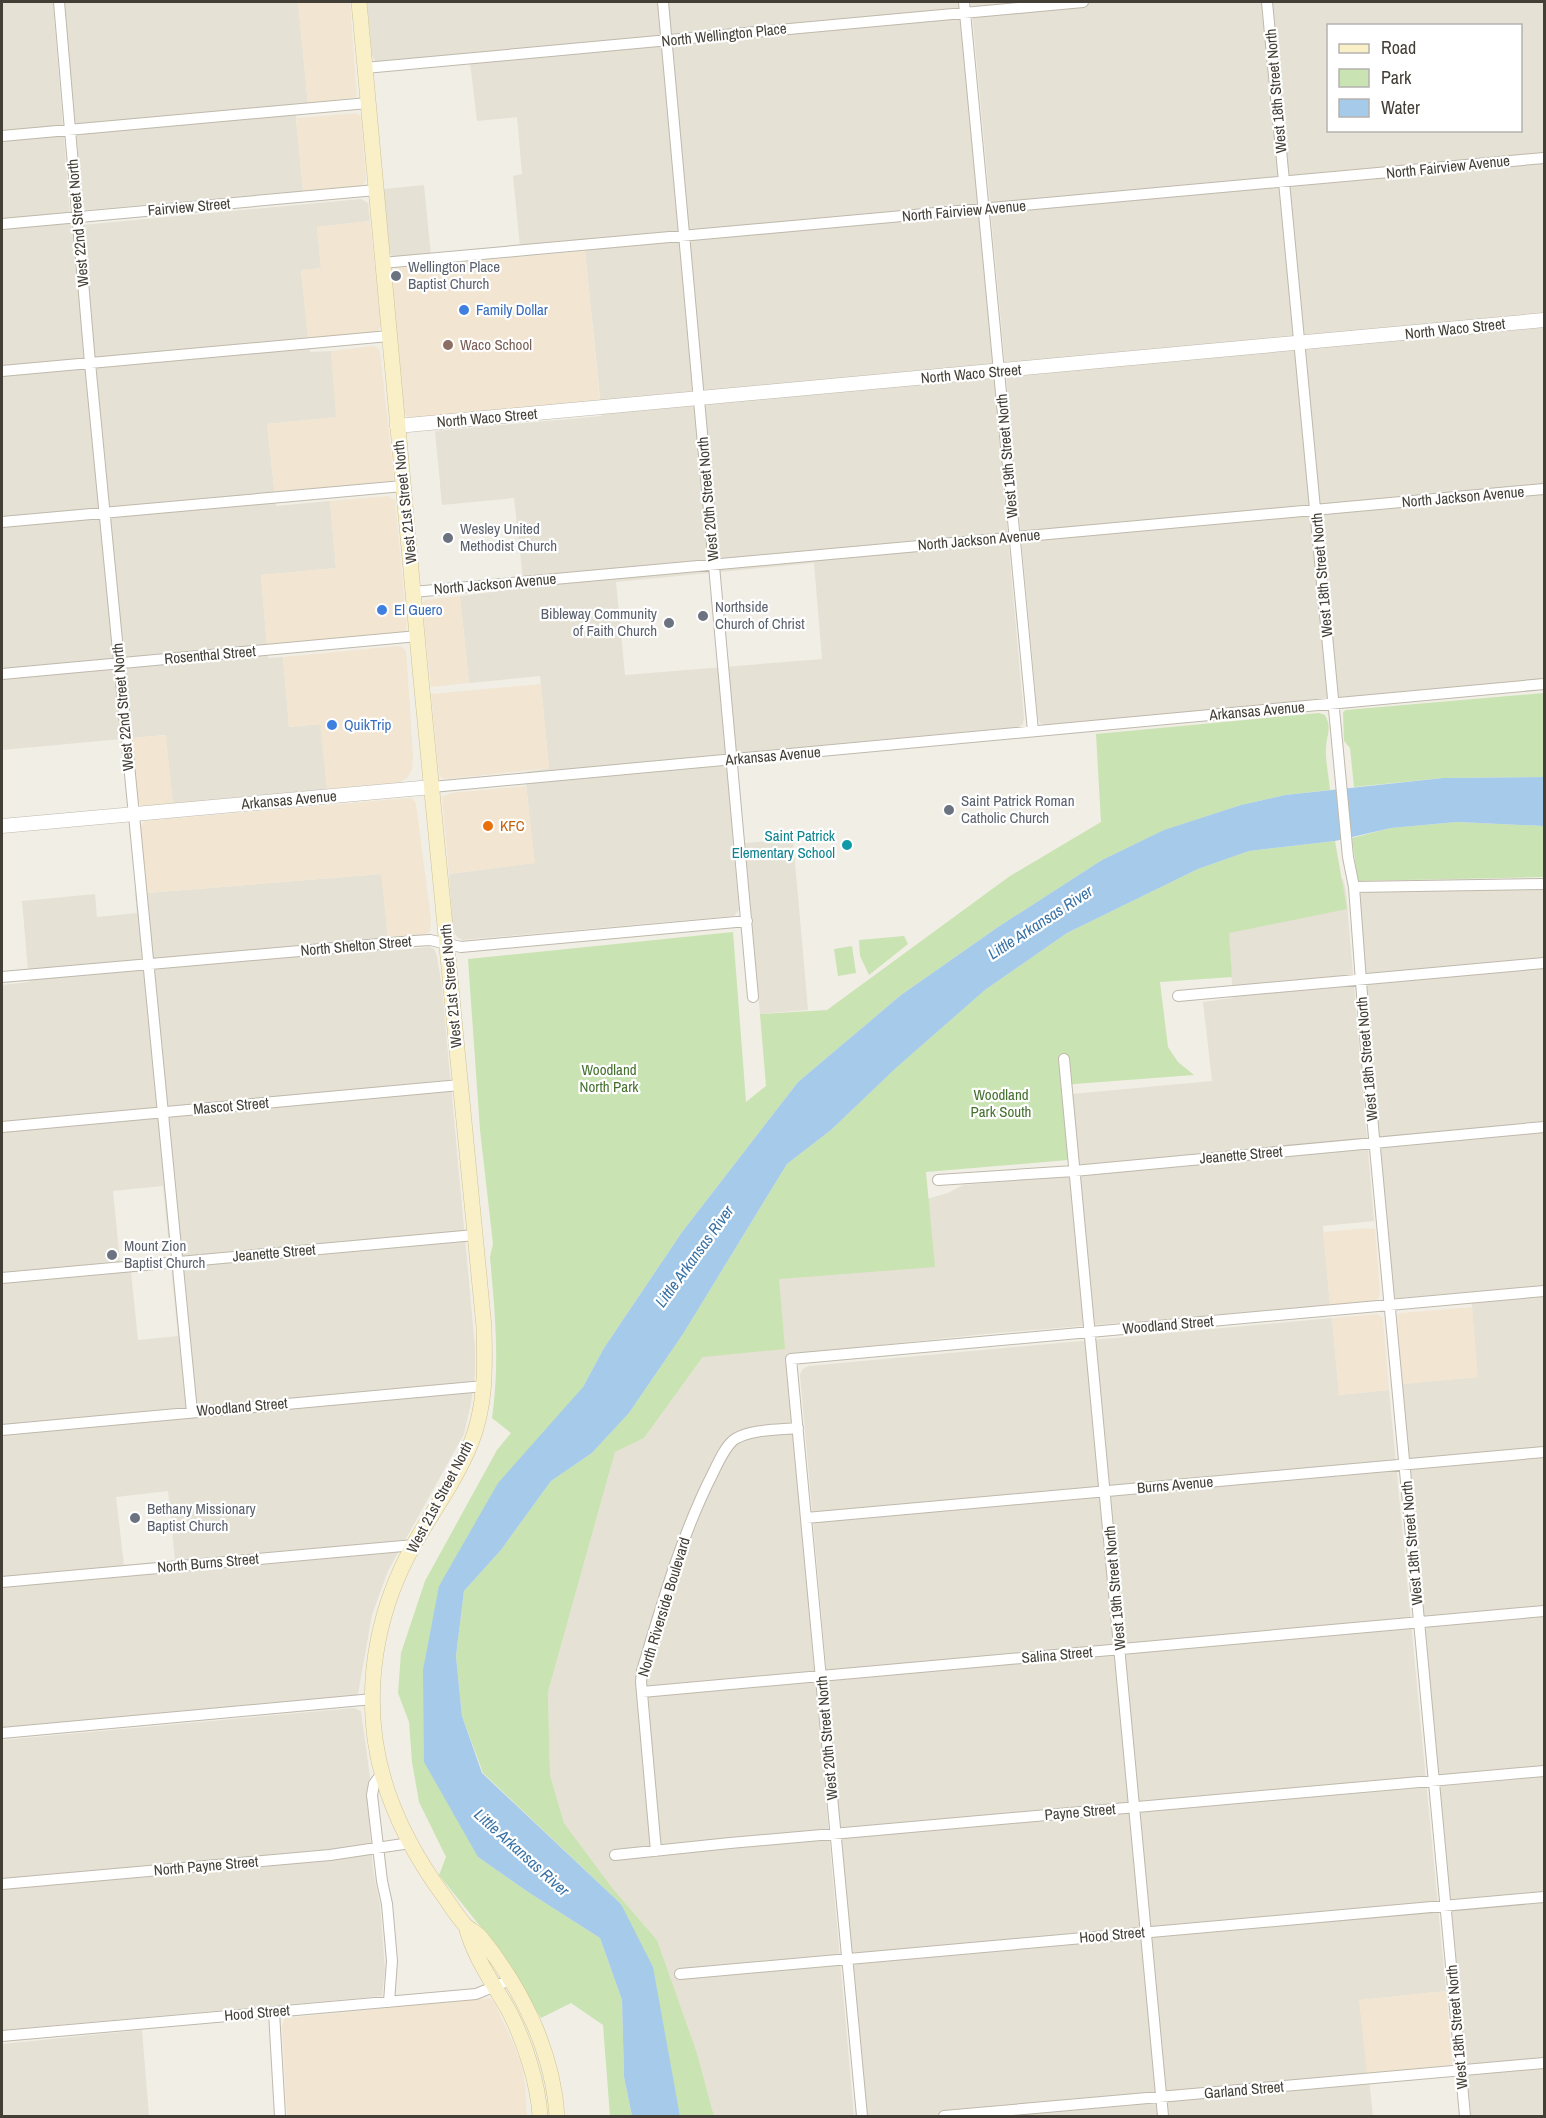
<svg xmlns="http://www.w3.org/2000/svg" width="1546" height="2118" viewBox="0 0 1546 2118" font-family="'Archivo Narrow',sans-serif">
	<rect width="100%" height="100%" fill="#f1eee6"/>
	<path fill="#e5e1d4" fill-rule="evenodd" d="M2 2H53L71 226 361 199 368 203 370 221 317 227 321 268 301 271 310 352 331 351 337 417 267 424 276 506 330 501 336 568 261 575 268 658 283 657 289 727 321 724 327 789 173 804 165 735 2 750Z
		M64 2H298L308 104 295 107 303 191 86 210 83 206Z
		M367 2H959L996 402 1024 718 1023 724 1019 727 726 754 739 910 734 916 462 940 457 937 453 931 449 874 534 863 525 772 549 768 540 676 469 683 460 596 524 588 514 498 442 505 435 431 602 416 584 241 520 247 513 176 522 174 517 117 477 121 469 54 380 63 375 61 372 55ZM814 563 822 659 625 675 616 582Z
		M971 2H1544V679L1047 726 1040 723 1038 718ZM1328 26H1520V130H1328Z
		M424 185 431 256 395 258 390 254 389 248 383 189Z
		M793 839 808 1010 760 1014 745 843Z
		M382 874 389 951 429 947 434 949 437 956 442 988 475 1347V1374L471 1403 464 1434 388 1571 372 1615 358 1694 354 1697 2 1728V985L29 982 22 901 95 894 97 917 137 913 135 894ZM163 1186 178 1336 138 1340 130 1262H120L113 1191ZM168 1491 175 1560 124 1565 116 1497Z
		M1343 879 1346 892 1374 1221 1323 1226 1330 1305 985 1334 786 1355 854 2116H714L697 2053 657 1940 613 1889 564 1823 550 1775 548 1692 615 1452 644 1438 740 1307 772 1280 927 1199 948 1193 963 1185 1079 1175 1072 1094 1212 1081 1203 1002 1233 998 1227 912 1292 887Z
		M1544 889V2116H1471L1402 1384 1477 1377 1472 1307 1470 1292 1401 1298H1395L1393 1293 1359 898 1362 893 1367 892Z
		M1332 1318 1339 1395 1389 1390 1446 1991 1360 2000 1373 2116H866L800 1375 802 1370 808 1366Z
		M354 1708 361 1711 370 1777 367 1794 373 1870 380 1904 385 1970 382 1996 2 2030V1740Z
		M142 2030 149 2116H2V2044Z"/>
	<path fill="#f2e6d2" d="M298 2H350L357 97 308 104Z
		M357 113 361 117 366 180 364 184 362 186 303 191 296 118Z
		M370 221 381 325 378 331 375 334 308 341 301 270 321 268 317 227Z
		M585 251 600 402 413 419 407 416 403 409 390 279 392 270 398 268Z
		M372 346 378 348 380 351 394 478 392 482 275 495 267 424 336 417 331 351Z
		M388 496 395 500 407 625 406 630 403 633 267 646 261 575 336 568 330 501Z
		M460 596 469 683 431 687 422 603 425 600Z
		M398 646 402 647 406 651 407 663 413 756 412 769 408 777 399 783 327 789 320 724 289 727 283 657Z
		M541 684 549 768 447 779 442 778 439 775 431 694Z
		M166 735 173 804 143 808 137 800 131 738Z
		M526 786 535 863 449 874 442 797 451 793Z
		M407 798 413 799 416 804 431 919 430 931 426 934 388 938 381 874 147 893 140 830 144 821Z
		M1368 1228 1375 1229 1380 1293 1378 1299 1374 1301 1330 1305 1323 1232Z
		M1472 1307 1478 1377 1402 1384 1397 1315 1400 1313Z
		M1377 1314 1383 1318 1389 1390 1339 1395 1332 1318Z
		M1446 1991 1452 2061 1451 2065 1367 2074 1359 2000Z
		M490 1998 495 2004 515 2047 522 2067 525 2085 527 2116H287L282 2026 285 2018Z"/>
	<path fill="#cae3b2" d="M1544 693V777L1443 778 1354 787 1350 748 1344 741 1343 712 1346 710Z
		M1319 713 1325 715C1332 728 1327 734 1326 747 1325 761 1329 776 1330 790L1285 795 1241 805 1165 830 1102 860 998 927 901 995 798 1082 682 1232 604 1348 583 1387 559 1417 439 1586 478 1857 528 1892 600 1938 622 2000 624 2077 632 2116H610L603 2025 571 2003 541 2018 488 1936 439 1875 446 1857 419 1802 412 1762 409 1722 398 1693 401 1653 425 1581 497 1450 511 1433 492 1418C500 1361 495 1314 490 1257L493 1244 480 1130 468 959 733 932 746 1102 766 1086 760 1014 827 1010 1010 876 1101 822 1096 734Z
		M1457 822 1544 826V877L1358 881 1352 838 1391 828Z
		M1335 841 1347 909 1229 933 1232 977 1160 982 1168 1047 1178 1062 1194 1075 1061 1085 1068 1160 926 1172 935 1267 779 1279 785 1349 703 1357 644 1438 615 1452 548 1692 550 1775 564 1823 613 1889 657 1940 697 2053 714 2116H680L667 2051 621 1904 483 1773 462 1716 456 1656 464 1591 501 1550 551 1481 592 1453 629 1413 683 1334 787 1164 831 1130 896 1068 985 990 1067 933 1198 869 1249 851Z
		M904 936 908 944 869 975 860 956 859 940Z
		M852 946 856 973 838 976 834 949Z"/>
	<path fill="#a6cbea" d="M1544 777V826L1457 822 1391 828 1335 841 1249 851 1198 869 1067 933 985 990 896 1068 831 1130 787 1164 683 1334 629 1413 592 1453 551 1481 501 1550 464 1591 456 1656 462 1716 482 1773 621 1904 653 1967 680 2116H632L624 2077 622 2000 600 1938 528 1892 478 1857 424 1762 423 1670 439 1586 498 1483 583 1387 604 1348 682 1232 798 1082 901 995 998 927 1102 860 1164 830 1241 805 1285 795 1443 778Z"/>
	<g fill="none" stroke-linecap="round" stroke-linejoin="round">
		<defs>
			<path id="minor" d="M59 2 90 363 192 1412
				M663 2 753 997
				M964 2 1033 731
				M1267 2 1348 857 1354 887 1367 1062 1465 2116
				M365 68 1083 2
				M2 136 368 103
				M2 224 376 190
				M382 263 1544 158
				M2 371 389 336
				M2 522 403 486
				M413 592 1544 489
				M2 674 418 636
				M432 787 1544 684
				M1354 887 1544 884
				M2 977 414 941 430 940 461 947 747 921
				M1178 996 1544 963
				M1064 1059 1163 2116
				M2 1127 460 1085
				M938 1180 1074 1171 1544 1127
				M2 1278 475 1235
				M2 1430 484 1386
				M806 1518 1544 1452
				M2 1582 414 1545
				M642 1692 1544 1611
				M2 1733 373 1699
				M382 1773 374 1784 372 1795 382 1881 387 1904 392 1961 389 2002
				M656 1851 641 1682 642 1671C662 1604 681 1536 713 1473 718 1463 725 1446 735 1439 752 1429 778 1430 798 1428
				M615 1855 730 1843 1544 1771
				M2 1884 330 1855 410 1843
				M680 1974 1544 1897
				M274 2012 280 2116
				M2 2036 476 1994 510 1980
				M862 2116 791 1359 1544 1291
				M944 2116 1544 2063"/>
			<path id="tertiary" d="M397 426 1544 320
				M2 826 432 787"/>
			<path id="secondary" d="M359 2 421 679 484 1327C485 1367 486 1406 471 1443 456 1480 432 1512 413 1546 380 1605 366 1673 375 1739 383 1798 411 1852 446 1899 452 1908 458 1917 465 1925 470 1930 478 1933 482 1939 522 1989 553 2052 557 2116
				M466 1926C474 1958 494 1984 510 2013 525 2043 538 2083 540 2116"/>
		</defs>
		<use href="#minor" stroke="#bfb9ac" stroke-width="12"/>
		<use href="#tertiary" stroke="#bfb9ac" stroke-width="15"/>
		<use href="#secondary" stroke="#cec398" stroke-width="16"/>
		<use href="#minor" stroke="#fff" stroke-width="10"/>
		<use href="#tertiary" stroke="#fff" stroke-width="14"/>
		<use href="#secondary" stroke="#faf0c7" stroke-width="15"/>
	</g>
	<g fill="#6b7280" stroke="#fff" stroke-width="2">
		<circle cx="396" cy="276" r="6"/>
		<circle cx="448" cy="538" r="6"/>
		<circle cx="703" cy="616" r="6"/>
		<circle cx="669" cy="623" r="6"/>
		<circle cx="949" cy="810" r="6"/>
		<circle cx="112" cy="1255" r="6"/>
		<circle cx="135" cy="1518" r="6"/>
	</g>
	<g fill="#3f7fe0" stroke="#fff" stroke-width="2">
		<circle cx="464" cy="310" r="6"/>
		<circle cx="382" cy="610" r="6"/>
		<circle cx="332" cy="725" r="6"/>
	</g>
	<circle fill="#8d6e63" stroke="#fff" stroke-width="2" cx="448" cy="345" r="6"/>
	<circle fill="#e8710a" stroke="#fff" stroke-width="2" cx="488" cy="826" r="6"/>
	<circle fill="#0f9aa8" stroke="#fff" stroke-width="2" cx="847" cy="845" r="6"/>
	<g text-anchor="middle" stroke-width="4.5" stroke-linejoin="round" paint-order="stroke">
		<g font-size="15" fill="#443f36" stroke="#fff">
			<text transform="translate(724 35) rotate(-6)" y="5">North Wellington Place</text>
			<text transform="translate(1276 91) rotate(-95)" y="5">West 18th Street North</text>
			<text transform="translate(1448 167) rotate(-6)" y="5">North Fairview Avenue</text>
			<text transform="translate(189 207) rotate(-5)" y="5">Fairview Street</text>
			<text transform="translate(964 211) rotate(-5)" y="5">North Fairview Avenue</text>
			<text transform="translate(78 223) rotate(-95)" y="5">West 22nd Street North</text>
			<text transform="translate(1455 329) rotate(-6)" y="5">North Waco Street</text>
			<text transform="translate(971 374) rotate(-5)" y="5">North Waco Street</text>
			<text transform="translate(487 418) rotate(-5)" y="5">North Waco Street</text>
			<text transform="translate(1007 456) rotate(-95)" y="5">West 19th Street North</text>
			<text transform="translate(1463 497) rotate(-5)" y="5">North Jackson Avenue</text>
			<text transform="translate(708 499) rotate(-95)" y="5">West 20th Street North</text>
			<text transform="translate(405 502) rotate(-96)" y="5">West 21st Street North</text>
			<text transform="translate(979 540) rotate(-5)" y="5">North Jackson Avenue</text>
			<text transform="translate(1322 575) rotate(-95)" y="5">West 18th Street North</text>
			<text transform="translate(495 584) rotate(-5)" y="5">North Jackson Avenue</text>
			<text transform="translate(210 655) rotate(-5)" y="5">Rosenthal Street</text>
			<text transform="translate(123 707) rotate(-95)" y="5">West 22nd Street North</text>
			<text transform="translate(1257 711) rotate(-5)" y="5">Arkansas Avenue</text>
			<text transform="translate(773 756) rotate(-5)" y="5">Arkansas Avenue</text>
			<text transform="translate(289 800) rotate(-5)" y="5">Arkansas Avenue</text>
			<text transform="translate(356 946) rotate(-5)" y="5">North Shelton Street</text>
			<text transform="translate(451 986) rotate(-95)" y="5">West 21st Street North</text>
			<text transform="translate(1367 1059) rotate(-95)" y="5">West 18th Street North</text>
			<text transform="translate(231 1106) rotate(-5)" y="5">Mascot Street</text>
			<text transform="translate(1241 1155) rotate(-5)" y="5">Jeanette Street</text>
			<text transform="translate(274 1253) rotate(-5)" y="5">Jeanette Street</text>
			<text transform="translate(1168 1325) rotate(-5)" y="5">Woodland Street</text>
			<text transform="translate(242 1407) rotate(-5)" y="5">Woodland Street</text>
			<text transform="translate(1175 1485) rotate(-5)" y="5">Burns Avenue</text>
			<text transform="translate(440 1497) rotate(-62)" y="5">West 21st Street North</text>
			<text transform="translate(1412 1543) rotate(-95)" y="5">West 18th Street North</text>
			<text transform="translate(208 1563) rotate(-5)" y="5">North Burns Street</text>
			<text transform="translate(1115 1588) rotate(-95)" y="5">West 19th Street North</text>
			<text transform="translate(664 1607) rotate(-73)" y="5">North Riverside Boulevard</text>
			<text transform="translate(1057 1655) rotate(-5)" y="5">Salina Street</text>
			<text transform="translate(827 1738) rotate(-95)" y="5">West 20th Street North</text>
			<text transform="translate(1080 1812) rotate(-5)" y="5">Payne Street</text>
			<text transform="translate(206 1866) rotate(-5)" y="5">North Payne Street</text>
			<text transform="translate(1112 1935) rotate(-5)" y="5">Hood Street</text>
			<text transform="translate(257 2013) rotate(-5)" y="5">Hood Street</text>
			<text transform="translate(1457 2027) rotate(-95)" y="5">West 18th Street North</text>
			<text transform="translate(1244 2090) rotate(-5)" y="5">Garland Street</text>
		</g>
		<g font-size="15" fill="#5b616d" stroke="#fff" text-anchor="start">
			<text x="408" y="272">Wellington Place<tspan x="408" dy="17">Baptist Church</tspan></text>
			<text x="460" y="534">Wesley United<tspan x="460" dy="17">Methodist Church</tspan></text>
			<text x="715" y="612">Northside<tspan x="715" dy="17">Church of Christ</tspan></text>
			<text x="657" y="619" text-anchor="end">Bibleway Community<tspan x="657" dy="17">of Faith Church</tspan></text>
			<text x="961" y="806">Saint Patrick Roman<tspan x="961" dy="17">Catholic Church</tspan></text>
			<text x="124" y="1251">Mount Zion<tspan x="124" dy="17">Baptist Church</tspan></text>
			<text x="147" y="1514">Bethany Missionary<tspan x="147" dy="17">Baptist Church</tspan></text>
		</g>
		<g font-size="15" fill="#366cbe" stroke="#fff" text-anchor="start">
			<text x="476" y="315">Family Dollar</text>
			<text x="394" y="615">El Guero</text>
			<text x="344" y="730">QuikTrip</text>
		</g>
		<g font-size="15" fill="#785e54" stroke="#fff" text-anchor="start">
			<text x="460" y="350">Waco School</text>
		</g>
		<g font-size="15" fill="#c56008" stroke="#fff" text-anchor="start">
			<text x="500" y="831">KFC</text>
		</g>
		<g font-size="15" fill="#0d838f" stroke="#fff" text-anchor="end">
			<text x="835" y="841">Saint Patrick<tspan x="835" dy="17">Elementary School</tspan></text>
		</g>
		<g font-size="15" fill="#44702e" stroke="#fff">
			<text x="609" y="1075">Woodland<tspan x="609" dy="17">North Park</tspan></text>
			<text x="1001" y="1100">Woodland<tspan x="1001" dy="17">Park South</tspan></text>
		</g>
		<g font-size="16" font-style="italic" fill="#3872a6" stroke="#fff">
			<text transform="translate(1040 922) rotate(-33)" y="6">Little Arkansas River</text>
			<text transform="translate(694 1256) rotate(-54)" y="6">Little Arkansas River</text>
			<text transform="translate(522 1852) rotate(42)" y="6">Little Arkansas River</text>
		</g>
	</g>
	<rect width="1546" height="2118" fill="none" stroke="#443f36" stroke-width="6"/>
	<rect x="1327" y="24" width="195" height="108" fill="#ffffff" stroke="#b4b2af" stroke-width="1.5"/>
	<rect x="1339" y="44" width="30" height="9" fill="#faf0c7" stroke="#b4b2af" stroke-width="1.5"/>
	<text x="1381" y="54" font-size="18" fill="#443f36">Road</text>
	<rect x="1339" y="69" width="30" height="18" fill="#cae3b2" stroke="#b4b2af" stroke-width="1.5"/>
	<text x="1381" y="84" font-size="18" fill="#443f36">Park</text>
	<rect x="1339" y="99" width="30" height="18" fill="#a6cbea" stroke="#b4b2af" stroke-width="1.5"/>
	<text x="1381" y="114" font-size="18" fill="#443f36">Water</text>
</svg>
